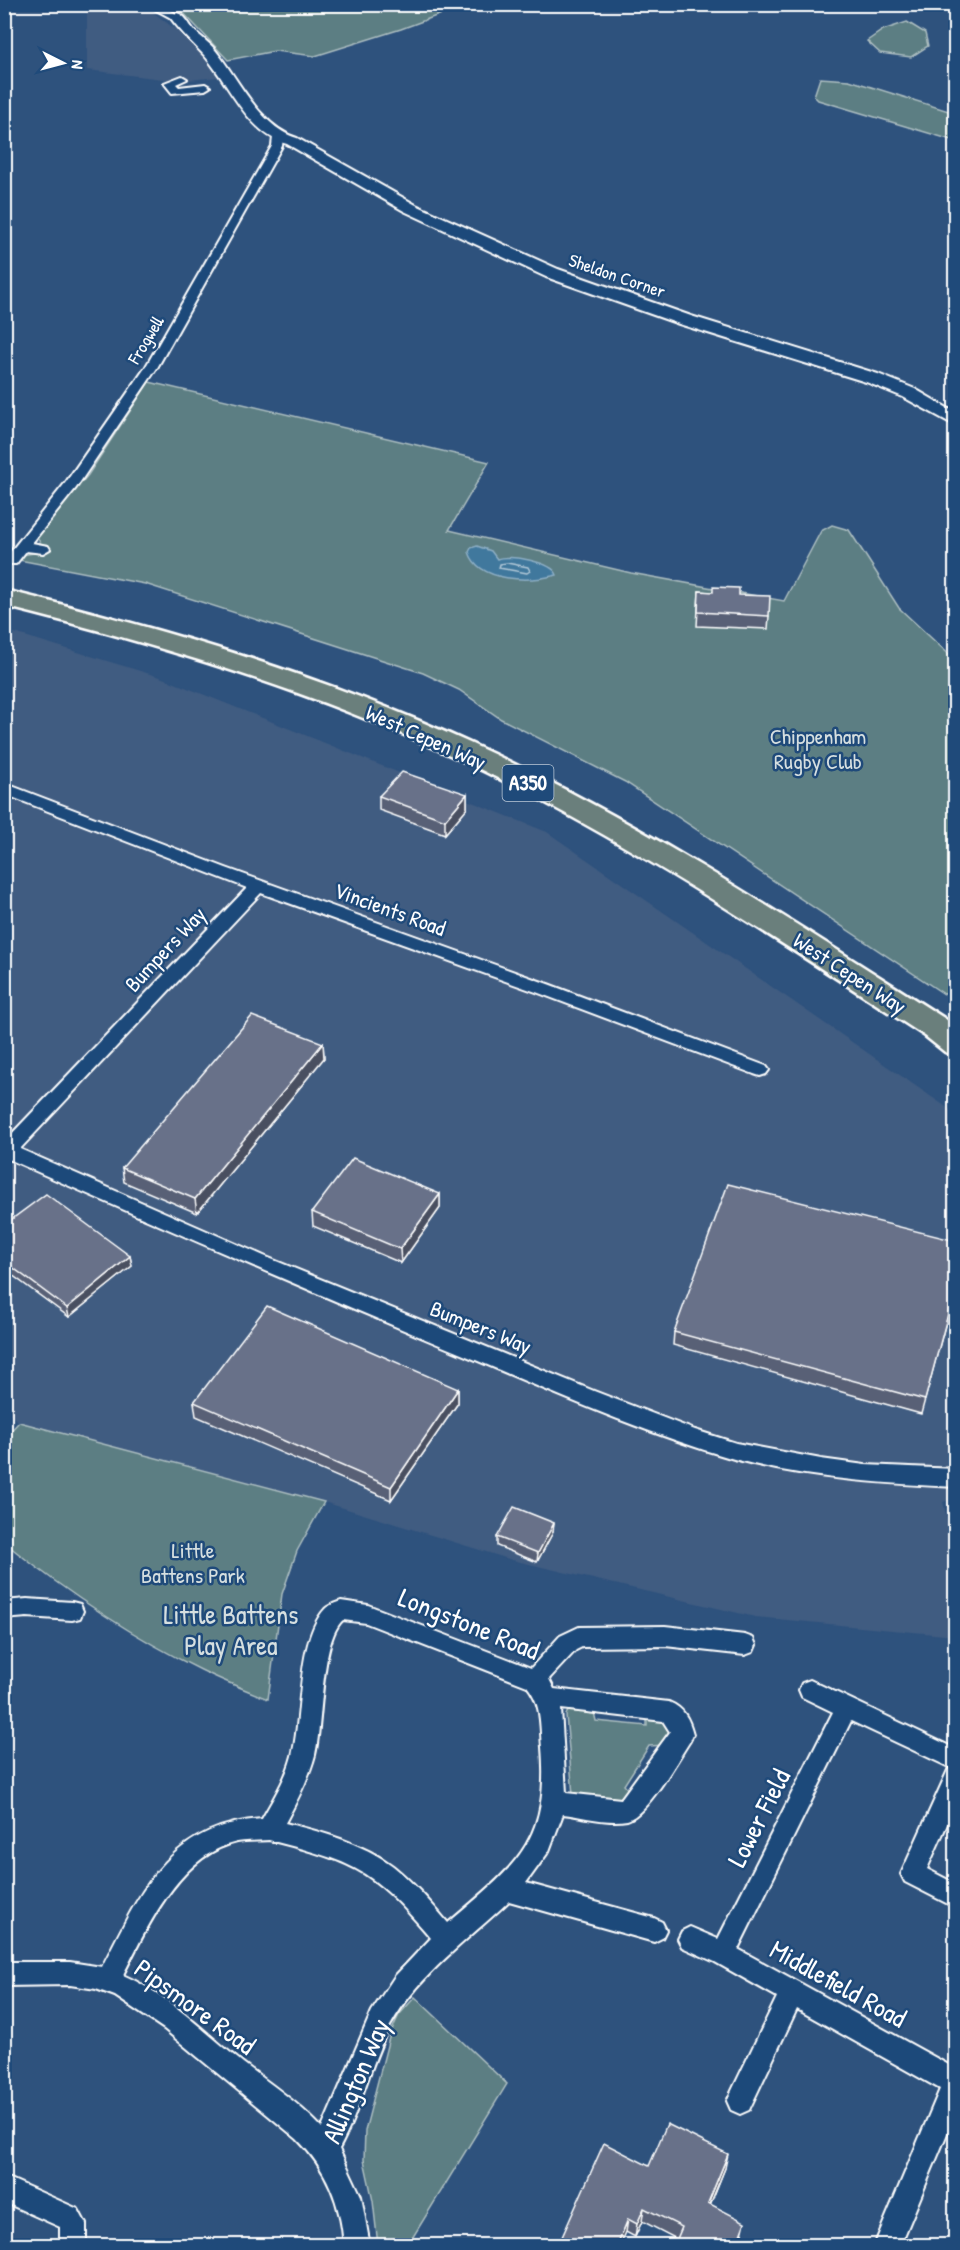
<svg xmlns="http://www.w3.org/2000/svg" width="960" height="2250" viewBox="0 0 960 2250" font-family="'Patrick Hand',sans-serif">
	<rect width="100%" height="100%" fill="#2e527d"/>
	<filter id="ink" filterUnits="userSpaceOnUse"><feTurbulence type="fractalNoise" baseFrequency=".0167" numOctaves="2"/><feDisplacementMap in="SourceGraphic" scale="12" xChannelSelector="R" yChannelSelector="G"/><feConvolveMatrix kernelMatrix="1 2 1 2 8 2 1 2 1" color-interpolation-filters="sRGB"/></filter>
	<g filter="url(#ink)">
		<path fill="#3f5b81" d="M87 5H130L149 9 193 43 219 77 179 81 87 70Z
			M5 630 160 677 547 832 955 1113 956 1498 943 1502 955 1551V1636L755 1617 512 1560 324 1502 19 1422 5 1411Z"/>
		<path fill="#5b7e83" stroke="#adbec1" stroke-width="1.5" d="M176 5H466L401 29 315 56 275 51 228 60Z
			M907 22 925 33 928 46 911 57 880 53 867 41 883 30Z
			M820 78 849 80 955 113V141L818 100 814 96Z
			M149 382 489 462 449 530 631 573 784 601 821 531 832 525 849 530 899 608 955 660V993L944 994 625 782 501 719 459 690 423 673 145 584 19 560 22 555 39 552 43 546 36 537 88 475Z
			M19 1422 324 1502 297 1551 282 1594 268 1699C246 1690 223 1681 201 1670 131 1636 65 1591 5 1543V1437Z
			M593 1708 596 1721 647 1726V1714L660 1716 675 1727 666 1745 649 1746 624 1785 631 1793 626 1800 573 1795 566 1715 569 1709Z
			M415 1997 507 2084 408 2245H378L373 2201 364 2160 365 2131 390 2034 399 2015Z"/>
		<path fill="#41789d" stroke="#8daec4" stroke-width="1.5" d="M477 546 491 551 497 559C509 554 553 562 557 575 530 582 479 583 469 552L471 548Z"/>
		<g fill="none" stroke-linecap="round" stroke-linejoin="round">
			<path stroke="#b3c9d8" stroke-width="1.5" d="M507 563 528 567 530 571 527 573 499 568 500 564Z"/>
			<defs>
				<path id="street" d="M145 4H159L182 17 173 19Z
					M182 76 187 79 176 84 179 87 205 84 210 87 205 90 172 93 164 83Z
					M278 134 283 137 282 146 157 368 76 488 32 543 48 546 50 549 43 553 26 551 16 564H6L4 560 66 482 145 368 272 146 273 137Z
					M4 783 226 868 548 984 766 1066 769 1070 766 1074 760 1076 754 1074 536 992 261 893 20 1149 264 1256 594 1391 695 1430 736 1443 821 1459 865 1465 956 1469V1487C881 1483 806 1479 734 1459 630 1429 530 1382 430 1341 287 1281 146 1220 4 1157V1142L247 888 4 794Z
					M27 1599 72 1602 80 1604 83 1611 80 1618 72 1620 27 1617 4 1619V1601Z
					M341 1601 368 1605 531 1668 560 1636 579 1627 665 1626 745 1635 753 1638 756 1645 753 1652 745 1655 665 1646 582 1647 576 1650 549 1679 554 1689 669 1702C684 1708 689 1719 693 1734L690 1741C678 1759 647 1815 627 1820 607 1824 582 1816 563 1814L549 1851 526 1883 654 1918 662 1922 666 1930 662 1938 654 1942 509 1901C467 1941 419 1974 390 2026 369 2065 361 2110 339 2149L361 2196 370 2246H344C341 2203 327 2169 297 2139L164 2029 115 1996 96 1989 70 1985 4 1986V1962H70L102 1967C140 1893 168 1825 262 1819 273 1799 286 1779 292 1756 303 1716 296 1641 325 1609 329 1605 336 1603 341 1601ZM343 1620 366 1623 527 1686C542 1704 540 1725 542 1747 550 1843 516 1865 448 1923 431 1903 414 1883 393 1866 362 1843 322 1832 285 1823 297 1801 309 1778 315 1755 323 1723 320 1640 343 1620ZM561 1709 663 1721 670 1732 621 1799 566 1793ZM269 1840C302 1849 336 1856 365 1874 391 1891 411 1915 431 1938L395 1976 372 2011 322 2128C299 2103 270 2084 243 2063 205 2033 169 1995 123 1975 147 1928 179 1855 237 1842 247 1840 259 1841 269 1840Z
					M810 1680 956 1749V1804L927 1869 956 1884V1908L905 1882 901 1874 948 1770 951 1768 851 1721 738 1949 956 2069V2112L900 2246H874L940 2089 797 2009 749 2110 740 2114 731 2110 727 2101 777 1997 715 1962 682 1947 678 1939 682 1931 690 1927 718 1939 833 1712 802 1697 799 1690 802 1683Z
					M4 2176 78 2209 86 2224V2246H60V2227L4 2202Z"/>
				<path id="secondary" d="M177 13C185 15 188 23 193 29 200 37 210 43 216 51 239 80 260 127 297 138L416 205 558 269 691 316 878 374 915 389 956 413V426L903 397 866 382 679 324 546 277 404 211 287 144C247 133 229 83 204 55 192 42 180 31 170 17Z"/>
				<path id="highway" d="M4 590C164 629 322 675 472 744 639 820 793 922 947 1020L956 1027V1055L945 1052 925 1036C771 936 618 833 452 756 309 690 157 644 4 606Z"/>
			</defs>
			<use href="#street" stroke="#fff" stroke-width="4"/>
			<use href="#secondary" stroke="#fff" stroke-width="4"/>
			<use href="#highway" stroke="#fff" stroke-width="5"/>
			<use href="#street" fill="#1f4a7a" fill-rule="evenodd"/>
			<use href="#secondary" fill="#1f4a7a" fill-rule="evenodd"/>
			<use href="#highway" fill="#6b7f7c" fill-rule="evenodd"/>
		</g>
		<path fill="#596176" stroke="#fff" stroke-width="1.5" d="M699 591 739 595 769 616 768 629 697 626Z
			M467 794V808L445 834 379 810V796Z
			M323 1043 324 1058 197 1213 124 1182 122 1168Z
			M440 1194V1208L401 1263 313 1226 312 1212Z
			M4 1225 130 1256 132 1266 69 1317 4 1269Z
			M956 1285 921 1414 673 1345 674 1332Z
			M458 1389V1403L391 1500 196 1416 194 1402Z
			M553 1532 537 1562 497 1546V1537Z
			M649 2166 725 2168 710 2205 742 2235 738 2246H674L677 2239 642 2221 635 2237 626 2232 558 2246Z"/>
		<path fill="#494f60" stroke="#fff" stroke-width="1.5" d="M467 794V808L445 834V820Z
			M323 1043 324 1058 197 1213 195 1199Z
			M440 1194V1208L401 1263 400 1249Z
			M130 1256 132 1266 69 1317 67 1308Z
			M458 1389V1403L391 1500V1487Z
			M554 1523 553 1532 537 1562 538 1553Z
			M728 2154 725 2168 705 2217 708 2203Z
			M644 2208 642 2221 635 2237 637 2224Z
			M628 2219 626 2232 620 2246H617Z
			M745 2222 742 2235 738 2246H736Z"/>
		<path fill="#687189" stroke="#fff" stroke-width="1.5" d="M713 587 739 588V595L770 596 769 616 698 612 699 591 713 592Z
			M402 772 467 794 445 820 379 796Z
			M252 1016 323 1043 195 1199 122 1168Z
			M353 1158 440 1194 400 1249 312 1212Z
			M728 1184 956 1241V1284L925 1400 674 1332Z
			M46 1194 130 1256 67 1308 4 1261V1225Z
			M267 1306 458 1389 391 1487 194 1402Z
			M514 1507 554 1523 538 1553 497 1537Z
			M667 2124 728 2154 708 2203 745 2222 736 2246H674L682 2227 644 2208 637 2224 628 2219 617 2246H558L604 2143 649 2166Z"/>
	</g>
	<g text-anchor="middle" stroke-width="5" stroke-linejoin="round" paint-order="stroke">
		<g font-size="18" fill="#fff" stroke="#1f4a7a">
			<text transform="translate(617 276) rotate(19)" y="6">Sheldon Corner</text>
			<text transform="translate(146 340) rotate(-59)" y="6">Frogwell</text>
		</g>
		<rect fill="#1f4a7a" stroke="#bcc9d7" stroke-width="1.5" x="502.5" y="765" width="51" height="36" rx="4.5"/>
		<g font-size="21" font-weight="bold" fill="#fff">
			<text x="528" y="790">A350</text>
		</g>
		<g font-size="22" fill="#d6dfe0" stroke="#1f4a7a">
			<text x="818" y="744">Chippenham<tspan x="818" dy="25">Rugby Club</tspan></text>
			<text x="193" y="1558">Little<tspan x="193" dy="25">Battens Park</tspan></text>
		</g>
		<g font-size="22" fill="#fff" stroke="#1f4a7a">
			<text transform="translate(426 737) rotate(24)" y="8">West Cepen Way</text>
			<text transform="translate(390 909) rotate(20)" y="8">Vincients Road</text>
			<text transform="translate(165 949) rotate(-47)" y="8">Bumpers Way</text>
			<text transform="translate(850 973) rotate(33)" y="8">West Cepen Way</text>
			<text transform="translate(481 1327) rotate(22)" y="8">Bumpers Way</text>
		</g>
		<g font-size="27" fill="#d6dfe0" stroke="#1f4a7a">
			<text x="231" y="1624">Little Battens<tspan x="231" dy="31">Play Area</tspan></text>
		</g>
		<g font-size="27" fill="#fff" stroke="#1f4a7a">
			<text transform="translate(469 1624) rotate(22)" y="9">Longstone Road</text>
			<text transform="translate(759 1818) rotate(-63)" y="9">Lower Field</text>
			<text transform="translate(838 1984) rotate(29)" y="9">Middlefield Road</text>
			<text transform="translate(195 2007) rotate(36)" y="9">Pipsmore Road</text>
			<text transform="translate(356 2081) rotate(-67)" y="9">Allington Way</text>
		</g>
	</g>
	<rect width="960" height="2250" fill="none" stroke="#1f4a7a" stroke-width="24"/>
	<rect x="12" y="12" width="936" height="2226" fill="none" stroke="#fff" stroke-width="2" filter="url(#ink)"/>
	<g transform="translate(63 63) rotate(96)" stroke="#1f4a7a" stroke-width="4.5" paint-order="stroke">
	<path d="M0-4.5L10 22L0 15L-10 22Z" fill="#ffffff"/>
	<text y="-9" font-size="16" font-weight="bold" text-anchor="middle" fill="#ffffff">N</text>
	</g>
</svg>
